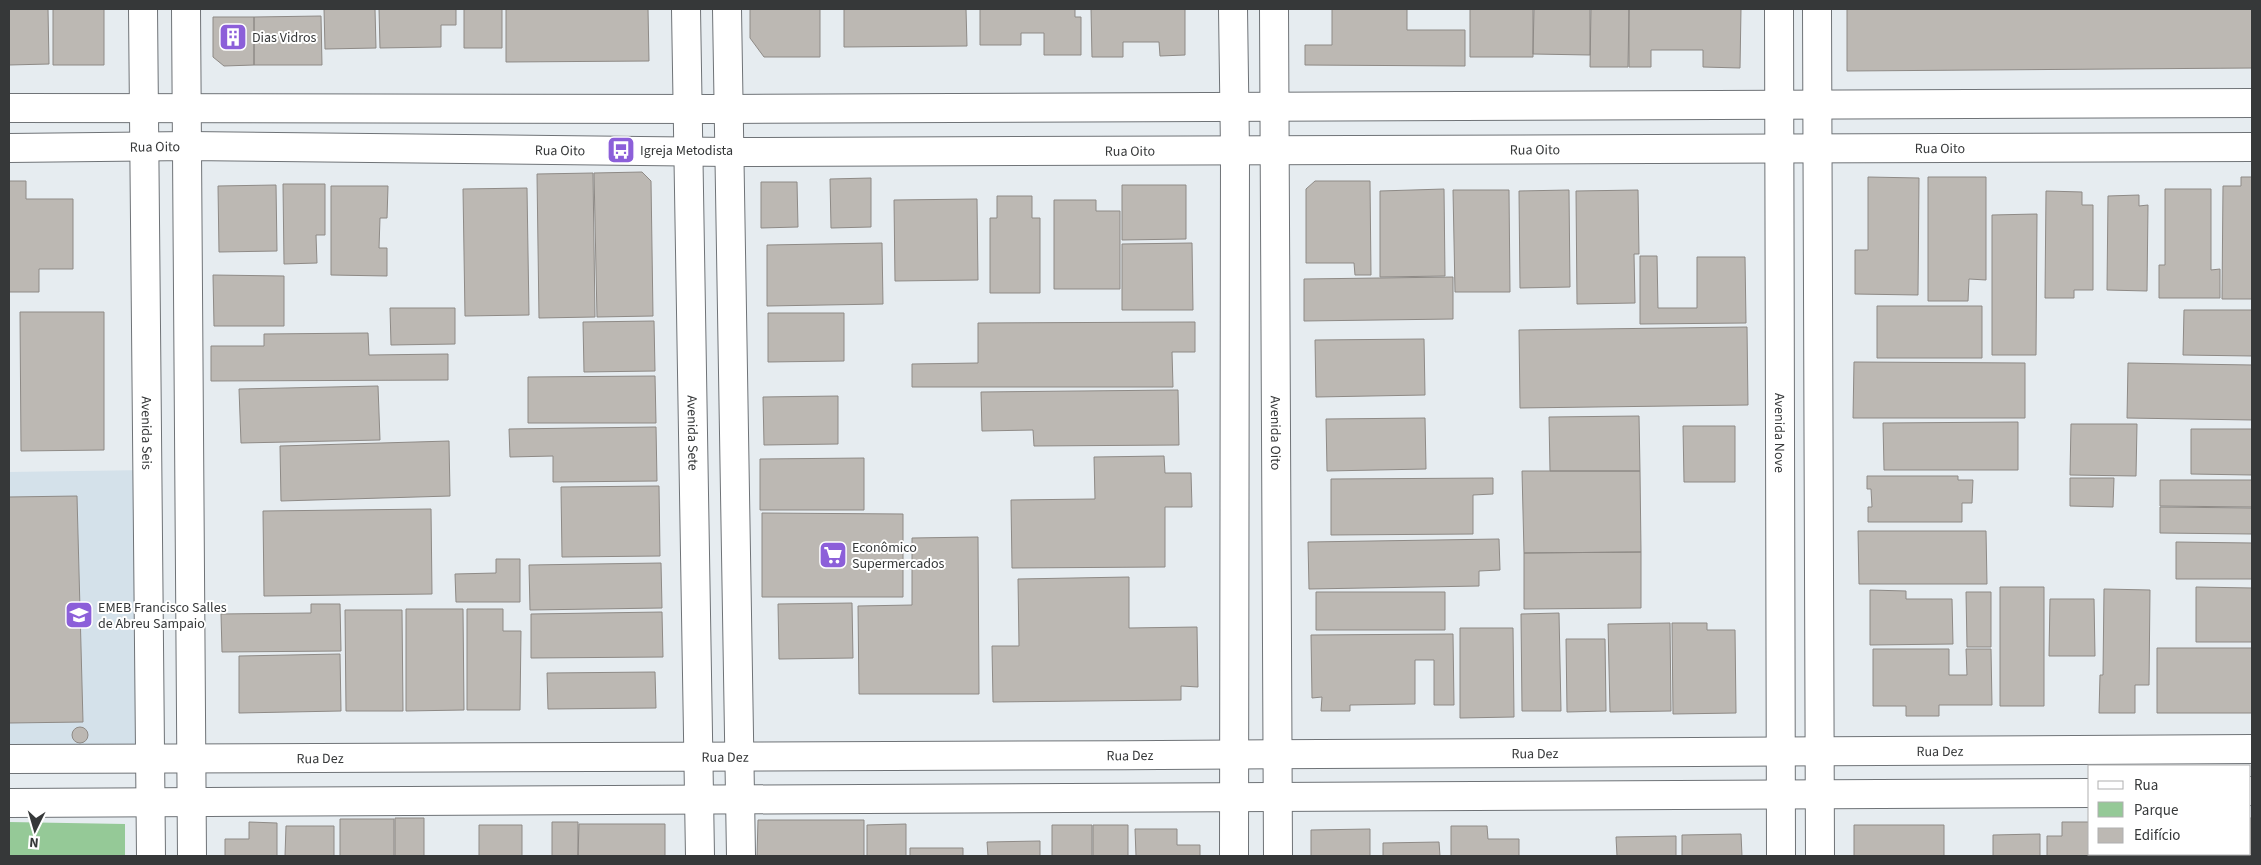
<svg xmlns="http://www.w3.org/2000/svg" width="2261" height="865" viewBox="0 0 2261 865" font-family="'Source Sans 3',sans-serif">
	<rect width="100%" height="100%" fill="#e6ecf0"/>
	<path fill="#d4e1ea" d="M148 470 150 758 9 760V472Z"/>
	<path fill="#95c997" d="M9 822 125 824V856H9Z"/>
	<path fill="#bcb8b3" stroke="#8e8a86" d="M9 9H48L49 64 9 65Z
		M53 9H104V65H53Z
		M324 9H375L376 48 325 49Z
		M379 9H456V25H441V47L380 48Z
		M464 9H502V48H464Z
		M506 9H648L649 61 506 62Z
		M750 9H820V57H764L750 38Z
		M844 9H966L967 46 844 47Z
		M980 9H1075V17H1081V55H1044V33H1021V45H980Z
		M1091 9H1185V55L1160 56 1159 42H1123V57H1092Z
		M1332 9H1407V30H1465V66L1305 65V45H1332Z
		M1470 9H1533V57H1470Z
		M1534 9H1590V55L1533 54Z
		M1591 9H1629L1628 67H1590Z
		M1629 9H1741L1740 68 1703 67V50H1651V67H1629Z
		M1847 9H2252V68L1847 71Z
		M321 16 322 65H254V17Z
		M213 17H254V65L224 66 213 57Z
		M642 172 651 181 653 316 597 317 594 173Z
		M593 173 595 317 539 318 537 174Z
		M1868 177 1919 178 1918 295 1855 294V250H1868Z
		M1928 177H1986V280L1969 279 1968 301H1928Z
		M2241 177H2252V299H2222L2223 186H2241Z
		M871 178V227L831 228 830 179Z
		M9 181H26V199H73V269H39V292H9Z
		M1315 181H1370L1371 275H1355L1354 263H1306V189Z
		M761 182H797L798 227 761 228Z
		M283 184H325V235H316L317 263 284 264Z
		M276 185 277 251 219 252 218 186Z
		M1122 185H1186V239L1122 240Z
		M331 186H388L387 218H380L379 248H387V276L331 275Z
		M527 188 529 315 465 316 463 189Z
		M1444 189 1445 276 1380 277V191Z
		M2165 189H2211V270L2220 269V298H2159V265H2165Z
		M1453 190H1509L1510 292H1455Z
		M1569 190 1570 287 1520 288 1519 191Z
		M1638 190 1639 254H1634L1635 303 1577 304 1576 191Z
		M2046 191 2082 192V205H2093V290H2074V298H2045Z
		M2139 195V206L2148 205 2147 291 2107 290 2108 196Z
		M997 196H1032V218H1040V293H990V218H997Z
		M977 199 978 280 895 281 894 200Z
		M1054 200H1096V211H1120V289H1054Z
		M2037 214 2036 355H1992V215Z
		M882 243 883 304 767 306V245Z
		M1192 243 1193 310H1122V244Z
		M1640 256H1657L1658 308H1697V257H1745L1746 323 1640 324Z
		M213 275 284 276V326H214Z
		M1453 277V319L1304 321V279Z
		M1877 306H1982V358H1877Z
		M390 308H455V344L391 345Z
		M2184 310H2252V356L2183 355Z
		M20 312H104V450L21 451Z
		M768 313H844V361L768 362Z
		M654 321 655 371 584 372 583 322Z
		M1195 322V352H1172L1173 387H912V364L978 363V323Z
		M1747 327 1748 405 1520 408 1519 330Z
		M368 333 369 355 448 354V380L211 381V346H264V334Z
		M1424 339 1425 395 1316 397 1315 340Z
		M1854 362 2025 363V418H1853Z
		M2128 363 2252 365V420L2127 418Z
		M655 376 656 423H528V377Z
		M378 386 380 440 241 443 239 389Z
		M1178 390 1179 445 1034 446 1033 430 982 431 981 392Z
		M838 396V444L764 445 763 397Z
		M1639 416 1640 471H1550L1549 417Z
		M1425 418 1426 469 1327 471 1326 419Z
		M2018 422V470H1884L1883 423Z
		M2071 424H2137L2136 476 2070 475Z
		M1683 426H1735V482H1684Z
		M656 427 657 481 553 482V456L510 457 509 429Z
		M2191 429H2252V475L2191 474Z
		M449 441 450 496 281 501 280 446Z
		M1164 456 1165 473H1191L1192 507H1165V567L1012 568 1011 500 1095 499 1094 457Z
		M864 458V510H760V459Z
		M1522 471H1640L1641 552 1524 553Z
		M1867 476H1958V480H1973L1972 503H1962V522H1868V507H1872L1871 489H1867Z
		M1493 478V494L1473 495V534L1331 535V479Z
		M2070 478H2114L2113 507 2070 506Z
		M2160 480H2252V507L2160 506Z
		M659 486 660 556 562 557 561 487Z
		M77 496 83 722 9 723V497Z
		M2160 507 2252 508V534L2160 533Z
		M431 509 432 594 264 596 263 511Z
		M762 513 903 514V597H762Z
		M1858 531H1986L1987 584H1859Z
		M978 537 979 694H859L858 606 912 605V538Z
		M1499 539 1500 570 1479 571V586L1309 589 1308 542Z
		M2176 542 2252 543V579H2176Z
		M1641 552V608L1524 609V553Z
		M496 559H520V602H456L455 574 496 573Z
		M661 563 662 608 530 610 529 565Z
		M1129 577V628L1197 627 1198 687 1181 686V700L993 702 992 646H1019L1018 579Z
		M2000 587H2044V706H2000Z
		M2196 587 2252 588V642H2196Z
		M2104 589 2150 590 2149 685H2135V713H2099L2100 675H2103Z
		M1870 590 1906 591V599H1952L1953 644 1870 645Z
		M1316 592H1445V630H1316Z
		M1966 592H1991V647H1967Z
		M2050 599H2094L2095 656H2049Z
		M852 603 853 658 779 659 778 604Z
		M311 604H340L341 651 222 652 221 614 311 613Z
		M406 609H463L464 710 406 711Z
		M467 609H503V631H521L520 710H467Z
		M345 610H402L403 711H346Z
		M662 612 663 657 531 658V614Z
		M1559 613 1561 711H1522L1521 614Z
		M1670 623 1671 711 1610 712 1608 624Z
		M1672 623H1707V630H1735L1736 713 1673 714Z
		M1460 628H1513L1514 717 1460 718Z
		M1453 634 1454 705H1434V660H1415V704L1350 705V711H1321L1322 697 1312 698 1311 635Z
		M1566 639H1605L1606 711 1567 712Z
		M2157 648H2252V713H2157Z
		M1873 649H1949V675H1967L1966 649H1991L1992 705H1939V716H1906V706H1873Z
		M340 654 341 711 239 713V656Z
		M655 672 656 708 548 709 547 673Z
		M72 735a8 8 0 1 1 16 0a8 8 0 1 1-16 0Z
		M2252 816V856H2156V854H2250V819Z
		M395 818H424V856H395Z
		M340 819H394V856H340Z
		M758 820H864V856H757Z
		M249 822 277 823V856H225V839H249Z
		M552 822H578V856H552Z
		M2062 822H2090L2091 856H2047V836H2062Z
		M579 824H665V856H578Z
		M906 824V856H867V825Z
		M479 825H522V856H479Z
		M1052 825H1092V856H1052Z
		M1093 825H1128V856H1093Z
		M1854 825H1944V856H1854Z
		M286 826H334V856H285Z
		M1451 826H1487L1488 839H1519V856H1451Z
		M1135 829H1177V845H1200V856H1136Z
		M1370 829V856H1311V830Z
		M1741 834 1742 856H1682V835Z
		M2040 834V856H1993V835Z
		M1676 836V856H1617L1616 837Z
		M1040 841V856H988L987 842Z
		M1439 842 1440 856H1383V843Z
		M910 848H963V856H910Z
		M2098 854H2150V856H2098Z"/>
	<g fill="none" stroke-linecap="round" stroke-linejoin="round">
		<defs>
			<g id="street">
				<path id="s1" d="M143 9 151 856"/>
				<path d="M186 9 192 856"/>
				<path d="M1233 9 1235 150 1234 856"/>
				<path id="s2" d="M1274 9 1278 856"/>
				<path id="s3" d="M1779 9 1781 856"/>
				<path d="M1817 9 1820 856"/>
				<path d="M9 108 729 109 2252 103"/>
				<path id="s4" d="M9 148 189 146 729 152 2252 147"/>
				<path id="s5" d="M9 759C757 757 1504 754 2252 749"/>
				<path d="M2250 791H2252"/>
				<path d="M9 803 2090 793"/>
			</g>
			<g id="secondary">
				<path id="s6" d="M686 9 700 856"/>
				<path d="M727 9 741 856"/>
			</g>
		</defs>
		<use href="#street" stroke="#6f7377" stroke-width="30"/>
		<use href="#secondary" stroke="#6f7377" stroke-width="30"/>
		<use href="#street" stroke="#fff" stroke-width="28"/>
		<use href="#secondary" stroke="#fff" stroke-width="28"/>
	</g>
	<defs>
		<symbol id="building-square" viewBox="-11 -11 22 22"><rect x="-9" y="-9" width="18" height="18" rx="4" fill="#8c5fd9" stroke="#fff"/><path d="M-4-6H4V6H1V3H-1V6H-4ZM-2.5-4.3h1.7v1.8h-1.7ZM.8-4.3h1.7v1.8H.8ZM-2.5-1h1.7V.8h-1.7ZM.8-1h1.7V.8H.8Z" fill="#fff"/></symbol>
		<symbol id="bus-square" viewBox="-11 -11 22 22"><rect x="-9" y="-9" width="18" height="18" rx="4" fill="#8c5fd9" stroke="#fff"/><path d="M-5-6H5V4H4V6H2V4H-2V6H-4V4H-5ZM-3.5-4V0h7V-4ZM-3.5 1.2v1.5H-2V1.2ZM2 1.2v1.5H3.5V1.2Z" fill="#fff"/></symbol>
		<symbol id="supermarket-square" viewBox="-11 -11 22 22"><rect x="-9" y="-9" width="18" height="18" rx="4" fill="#8c5fd9" stroke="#fff"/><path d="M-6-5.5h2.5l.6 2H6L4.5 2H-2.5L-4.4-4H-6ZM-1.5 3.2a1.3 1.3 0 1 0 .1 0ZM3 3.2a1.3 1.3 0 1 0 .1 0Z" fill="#fff"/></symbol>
		<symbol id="school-square" viewBox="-11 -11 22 22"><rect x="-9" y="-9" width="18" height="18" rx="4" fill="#8c5fd9" stroke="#fff"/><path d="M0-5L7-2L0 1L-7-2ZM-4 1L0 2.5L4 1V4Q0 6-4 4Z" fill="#fff"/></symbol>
	</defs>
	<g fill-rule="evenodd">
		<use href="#building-square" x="217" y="21" width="32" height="32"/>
		<use href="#bus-square" x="605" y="134" width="32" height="32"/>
		<use href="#supermarket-square" x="817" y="539" width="32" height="32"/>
		<use href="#school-square" x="63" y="599" width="32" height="32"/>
	</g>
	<g text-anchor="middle" stroke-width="4" stroke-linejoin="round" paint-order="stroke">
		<g font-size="14" fill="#363839" stroke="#fff" text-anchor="start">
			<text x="252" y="42">Dias Vidros</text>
			<text x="640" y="155">Igreja Metodista</text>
			<text x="852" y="552">Econômico<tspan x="852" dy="16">Supermercados</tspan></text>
			<text x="98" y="612">EMEB Francisco Salles<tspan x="98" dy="16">de Abreu Sampaio</tspan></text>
		</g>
		<g font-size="14" fill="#363839" stroke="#fff">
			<text dy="5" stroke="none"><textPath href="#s4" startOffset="146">Rua Oito</textPath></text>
			<text dy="5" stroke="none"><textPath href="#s4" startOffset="551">Rua Oito</textPath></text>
			<text dy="5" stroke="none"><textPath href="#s4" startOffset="1526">Rua Oito</textPath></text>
			<text dy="5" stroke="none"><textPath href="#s4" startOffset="1931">Rua Oito</textPath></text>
			<text dy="5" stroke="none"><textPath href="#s4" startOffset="1121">Rua Oito</textPath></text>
			<text dy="5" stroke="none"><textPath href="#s2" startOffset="424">Avenida Oito</textPath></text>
			<text dy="5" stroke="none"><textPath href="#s1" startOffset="424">Avenida Seis</textPath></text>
			<text dy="5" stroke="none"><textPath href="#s6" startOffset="424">Avenida Sete</textPath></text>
			<text dy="5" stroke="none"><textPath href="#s3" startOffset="424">Avenida Nove</textPath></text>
			<text dy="5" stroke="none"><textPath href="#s5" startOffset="1931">Rua Dez</textPath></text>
			<text dy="5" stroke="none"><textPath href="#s5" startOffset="1526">Rua Dez</textPath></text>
			<text dy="5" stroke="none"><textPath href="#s5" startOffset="716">Rua Dez</textPath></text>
			<text dy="5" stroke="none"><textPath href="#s5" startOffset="1121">Rua Dez</textPath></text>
			<text dy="5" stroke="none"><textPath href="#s5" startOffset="311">Rua Dez</textPath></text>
		</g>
	</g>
	<rect width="2261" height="865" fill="none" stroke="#363839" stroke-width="20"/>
	<rect x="2088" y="765" width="162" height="90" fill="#ffffff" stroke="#afafb0"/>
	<rect x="2098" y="781" width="25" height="8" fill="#ffffff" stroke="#afafb0"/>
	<text x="2134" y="790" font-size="15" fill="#363839">Rua</text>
	<rect x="2098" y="802" width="25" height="15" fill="#95c997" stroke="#afafb0"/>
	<text x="2134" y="815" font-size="15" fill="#363839">Parque</text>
	<rect x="2098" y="828" width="25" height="15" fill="#bcb8b3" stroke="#afafb0"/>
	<text x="2134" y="840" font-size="15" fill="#363839">Edifício</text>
	<g transform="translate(35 830) rotate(185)" stroke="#ffffff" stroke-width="4" paint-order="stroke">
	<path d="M0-4L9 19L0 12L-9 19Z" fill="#363839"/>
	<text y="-8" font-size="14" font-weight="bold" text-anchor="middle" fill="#363839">N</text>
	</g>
</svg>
